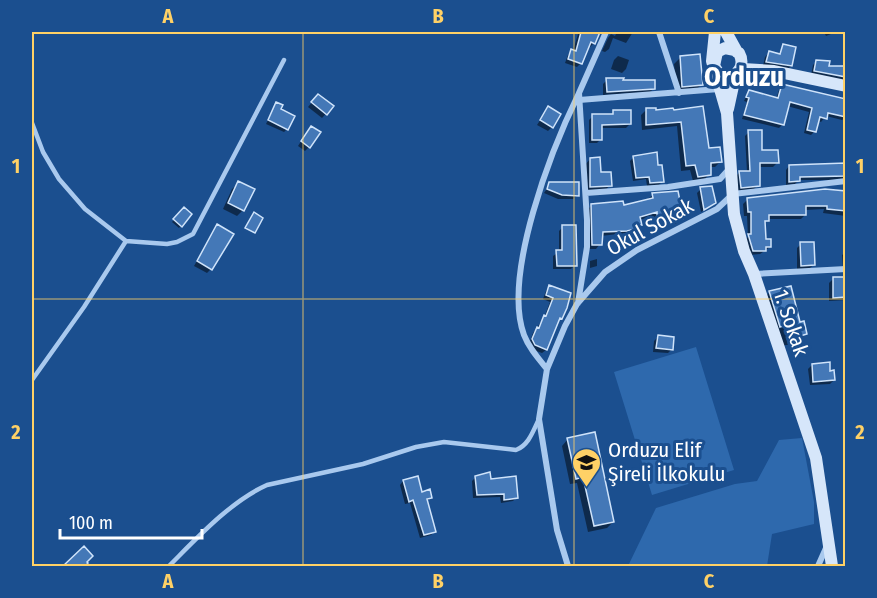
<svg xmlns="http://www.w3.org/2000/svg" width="877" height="598" viewBox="0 0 877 598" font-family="'Fira Sans Condensed',sans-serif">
	<rect width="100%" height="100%" fill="#1b4f8f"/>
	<path fill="#2e69ad" d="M696 347 734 470 652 495 614 372Z
		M802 438 814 502V524L772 534 767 566H628L656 508 735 484 757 481 779 440Z"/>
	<path fill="#0007" d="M576 32H599L594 43 590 47 588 46 581 63 577 67 565 63 568 55 573 51 578 34Z
		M617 32H633L626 43 613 38 609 49 605 52 602 51 608 38 611 34 615 36Z
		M824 32H836L826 36Z
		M783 46 791 66 787 70 763 66 765 57 769 53 778 55Z
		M618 56 629 60 626 69 622 73 611 69 614 60Z
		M681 57 702 84 695 91 677 92 674 64Z
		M817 61 827 68H846V77L843 80 811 75 813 65Z
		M607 80 621 82 654 88 650 92 603 95V84Z
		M783 86 846 101V117L842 120 826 116 821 122 818 121 815 131 811 135 804 133 809 112 787 106 783 124 779 128 742 119 747 102 744 101 749 91 776 99 779 90Z
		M314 100 332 107 322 118 308 107Z
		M276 104 287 129 284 132 266 124Z
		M548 108 552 127 548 131 537 125Z
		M646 110 655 112 672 110 720 162 715 167H709V174L704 180 693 181 690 170 681 171 677 126 642 130 641 115Z
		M614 112 630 124 626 128H601V139L597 143H589V120L593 116H610Z
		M307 132 309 147 305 151 298 146Z
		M749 132 761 151 777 163 773 167H758V185L754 189 737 191 736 176 740 172H747L745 136Z
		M634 157 657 167 662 181 659 185 647 186 646 179 633 181 630 161Z
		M590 159 599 174 610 185 604 192 584 193V166Z
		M846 165V180H799L795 184 786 185V170L789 166Z
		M239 183 243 210 237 216 223 209 232 189Z
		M550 184 577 195 573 199H558L544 193Z
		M701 189 714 203 701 212 697 193Z
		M846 192V216L823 213 824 209 805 210V215L801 219H767L764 224 765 241 770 247 760 254 749 255 745 240 748 237 747 216H744L743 204 748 199Z
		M653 195 678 207 682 219 677 223 654 232 653 216 639 220 640 224 634 232 601 236 600 244 596 249H588L587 210 592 205 622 207 648 199Z
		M184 209 190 214 179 228 172 222Z
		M217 226 211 269 207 273 194 266Z
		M563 227 575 265 571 269H553V256L559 252V231Z
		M801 244 813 265 809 269 797 270V248Z
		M846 252V270L843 268 842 255Z
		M597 259V266L590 268V261Z
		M846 278V300L829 301V283L833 279Z
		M550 287 561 318 556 323 546 350 542 353 531 349 529 344 533 333 544 318 550 302 543 299 546 291Z
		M790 288 799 323 805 334 797 343 781 346 761 301 769 293Z
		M658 337 672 349 668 353 653 352 654 341Z
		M812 365 829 372 834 380 830 384 810 385 808 369Z
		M568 439 613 522 607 528 588 532 577 483 570 484 562 446Z
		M476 477 489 481 517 497 513 501 501 503 500 497 473 498 472 481Z
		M417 478 421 494 431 497 426 502 435 531 431 535 420 538 410 503 405 504 400 485 403 481Z"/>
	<path fill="#4478b7" stroke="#cfe3fa" stroke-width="1.5" d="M581 32H600L595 44 591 42 582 64 568 59 571 49 576 51Z
		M783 44 796 47 792 66 766 62 769 51 780 54Z
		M700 54 703 85 682 87 680 56Z
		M816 60 830 61 829 66H846V77L814 71Z
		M606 78H624L623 80H655V89L607 92Z
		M782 84 846 99V117L828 113 827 119 820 117 816 132 807 130 812 108 790 102 784 125 744 115 749 98 746 97 749 90 778 98Z
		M318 94 334 106 327 115 311 102Z
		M276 102 283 105 281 109 295 116 288 130 268 120Z
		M548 106 561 114 553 128 540 120Z
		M703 106 709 148 720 147 722 162 711 163V175L698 177 695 165 686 166 681 122 646 125V108H656V110L673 108 674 110Z
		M613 110H631V124L602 125V140H592V114H613Z
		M311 126 321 132 310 148 301 141Z
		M748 130H762V150H778L779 163H760V186L741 188 739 171H750Z
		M657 152 658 165H662L664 182 650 183 649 177 636 178 633 156Z
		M600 157 601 172H611L612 186 590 187V158Z
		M846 163V176L800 177V181L789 182V165Z
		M238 181 255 189 244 211 228 203Z
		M549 182H579V196L562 195 547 189Z
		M712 186 716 203 704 210 700 187Z
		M825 189 846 191V211L827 209V206H806V215H769V221H765L766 239H771V247H766V251H753L748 234H751V212H748L747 198Z
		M678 191 681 206 679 207 683 219 658 229 657 212 640 217 642 225H639L640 228 627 231 603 232 602 245H592L591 204 623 201 624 205 653 198 652 193Z
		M184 207 192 214 182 227 173 219Z
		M254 212 263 218 255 233 245 228Z
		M217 224 234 234 212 270 197 261Z
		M562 225H576L577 266H557L556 250H562Z
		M800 242H814L815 265 801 266Z
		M833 277H846V297L833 298Z
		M549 285 571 293 567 308 562 319 560 318 547 350 535 345 532 339 537 327 539 328 544 315 546 316 553 298 546 295Z
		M791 286 800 322 804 321 807 334 790 339 786 325 780 327 769 291Z
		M658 335 674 337 673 350 656 348Z
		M830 362V371L834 370 835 380 813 382 812 364Z
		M595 432 614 522 594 526 583 477 576 479 567 438Z
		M490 472 491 479 516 476 518 498 504 500V494L477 495 475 476Z
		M418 476 422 492 430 489 432 498 427 499 436 532 424 535 413 500 409 502 403 480Z
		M84 546 93 556 87 562 88 563 84 567H62Z"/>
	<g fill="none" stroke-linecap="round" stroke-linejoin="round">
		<path stroke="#a9c9ee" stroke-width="4.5" d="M32 123 43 152 59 179 85 209 126 241 167 244 177 242 193 234 284 60
			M32 380 84 307 126 241
			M169 566C197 538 231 501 267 485L363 464 416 447 444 442 516 450C529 445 533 431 539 419"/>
		<path stroke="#a9c9ee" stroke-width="6" d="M659 32 679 93
			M579 100 719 89
			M586 193 668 187 720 179 730 168
			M755 274 846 269
			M578 303 587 247V220L579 93 606 32
			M547 369C538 358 529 348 524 335 502 275 552 148 579 93
			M568 566 557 530 539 419 547 369 565 326 577 304 605 272 637 250 717 209 733 194 846 181
			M818 566 826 548"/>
		<path stroke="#d6e6fa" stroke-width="12" d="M715 32 712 61 727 113 734 214 744 251 754 274 816 458 832 566
			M726 32 737 52
			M735 50 725 48 717 52 714 66 719 74 732 76C741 71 744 62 739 53
			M728 109 733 86 739 70 743 69 774 71 846 86"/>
	</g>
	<path fill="none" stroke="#ffd166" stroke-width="1.5" stroke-opacity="0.55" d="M303 32V566M574 32V566M32 299H846"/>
	<defs>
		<symbol id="school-pin" viewBox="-11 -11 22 30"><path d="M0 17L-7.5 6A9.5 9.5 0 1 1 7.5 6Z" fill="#ffd166" stroke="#1b4f8f"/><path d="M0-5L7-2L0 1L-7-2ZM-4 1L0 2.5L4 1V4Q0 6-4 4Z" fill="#111"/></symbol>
	</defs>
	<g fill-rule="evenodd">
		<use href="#school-pin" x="570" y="446" width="33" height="45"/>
	</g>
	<g text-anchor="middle" stroke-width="6" stroke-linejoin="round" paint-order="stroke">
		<g font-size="21" fill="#fff" stroke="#1b4f8f">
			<text transform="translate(650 227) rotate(-29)" y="7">Okul Sokak</text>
			<text transform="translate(791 323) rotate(71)" y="7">1. Sokak</text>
		</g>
		<g font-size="21" fill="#fff" stroke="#1b4f8f" text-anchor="start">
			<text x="608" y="457">Orduzu Elif<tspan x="608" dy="24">Şireli İlkokulu</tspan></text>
		</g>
		<g font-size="27" font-weight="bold" fill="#fff" stroke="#1b4f8f">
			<text x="744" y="86">Orduzu</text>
		</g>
	</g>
	<rect width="877" height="598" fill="none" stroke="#1b4f8f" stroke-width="66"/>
	<path d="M60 529v9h142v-9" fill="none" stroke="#ffffff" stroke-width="3"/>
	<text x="69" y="529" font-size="18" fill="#ffffff" stroke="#1b4f8f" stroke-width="4.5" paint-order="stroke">100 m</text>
	<rect x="33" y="33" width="811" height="532" fill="none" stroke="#ffd166" stroke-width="2"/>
	<g font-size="20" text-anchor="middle" font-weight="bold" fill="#ffd166">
		<text x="168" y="23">A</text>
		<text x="438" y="23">B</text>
		<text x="709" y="23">C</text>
		<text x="16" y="173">1</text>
		<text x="860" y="173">1</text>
		<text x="16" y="439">2</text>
		<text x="860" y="439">2</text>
		<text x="168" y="588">A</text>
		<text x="438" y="588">B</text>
		<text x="709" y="588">C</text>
	</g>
</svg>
